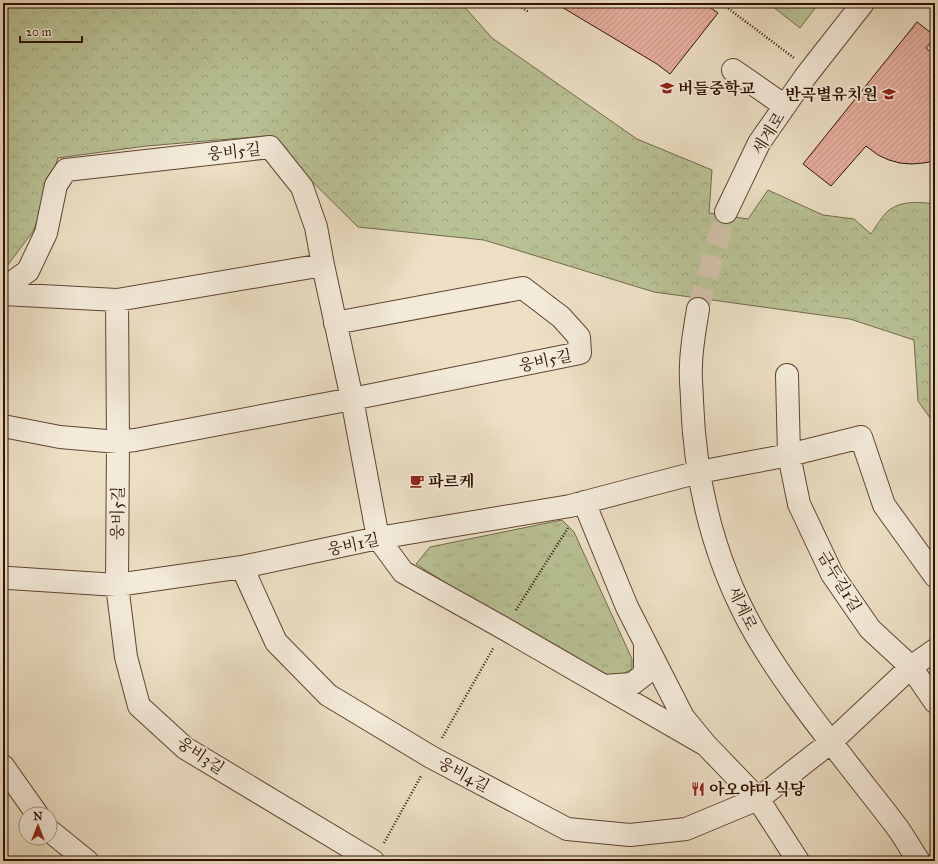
<svg xmlns="http://www.w3.org/2000/svg" width="938" height="864" viewBox="0 0 938 864" font-family="'IM FELL Great Primer','Noto Serif KR',serif">
	<defs>
		<pattern id="forest-crowns" width="20" height="18" patternUnits="userSpaceOnUse"><rect width="20" height="18" fill="#b8c194"/><path d="M2 6a3 3 0 1 1 6 0M12 15a3 3 0 1 1 6 0" fill="none" stroke="#9fa57e"/></pattern>
		<pattern id="park-tufts" width="24" height="20" patternUnits="userSpaceOnUse"><rect width="24" height="20" fill="#b8c194"/><path d="M3 7l-1-3M5 7V3M7 7l1-3M15 17l-1-3M17 17v-4M19 17l1-3" fill="none" stroke="#9fa57e"/></pattern>
		<pattern id="building-hatch" width="6" height="6" patternUnits="userSpaceOnUse"><rect width="6" height="6" fill="#e6af9f"/><path d="M-1 1l2-2M0 6l6-6M5 7l2-2" fill="none" stroke="#c69687"/></pattern>
	</defs>
	<rect width="100%" height="100%" fill="#ecdfc4"/>
	<filter id="stains"><feTurbulence type="fractalNoise" baseFrequency=".005" numOctaves="4"/><feColorMatrix values="0 0 0 0 .2 0 0 0 0 .09 0 0 0 0 .02 0 0 0 .5 -.17"/></filter>
	<radialGradient id="worn" r=".72"><stop offset=".6" stop-color="#630" stop-opacity="0"/><stop offset="1" stop-color="#630" stop-opacity=".3"/></radialGradient>
	<path fill="#b8c194" stroke="#74694b" d="M768 3H819L800 28Z"/>
	<path fill="url(#forest-crowns)" stroke="#74694b" d="M3 3H461L492 38 637 139 712 170 709 213 748 219 768 190 823 215 854 219 871 234C875 228 883 215 888 211 902 200 919 202 935 204V425L918 401 914 340 850 319 654 292 484 240 358 227 266 136 146 146 58 158 34 230 4 270 3 271Z"/>
	<path fill="url(#park-tufts)" stroke="#74694b" d="M562 520 574 532 632 659V669L616 678 598 674 498 616 416 564 430 547Z"/>
	<path fill="url(#building-hatch)" stroke="#311102" d="M555 3H704L718 13 670 74 657 64Z
		M917 22 935 36V38L926 48 935 56V161L923 163 912 164 900 163 889 160 878 155 866 146 831 186 803 164Z"/>
	<g fill="none" stroke-linecap="round" stroke-linejoin="round">
		<path stroke="#d0c0a7" stroke-width="22" stroke-dasharray="22 11" stroke-linecap="butt" d="M698 309 726 212"/>
		<defs>
			<path id="minor" d="M733 70 785 106
				M726 212 759 143 805 77 863 3
				M3 289 28 271 46 233 56 185 66 170 270 147 302 187 316 227 323 265 352 399 378 538 403 572 505 629 706 745
				M3 294 117 300 323 265
				M117 300 118 442 117 585 126 657 139 706 185 748 373 861
				M698 309C695 328 691 348 691 367 690 378 692 390 692 401 695 483 715 564 756 635 787 688 827 737 865 786 876 800 888 815 899 830 906 840 912 851 919 861
				M787 375 789 455 799 504 832 574 870 629 911 667 935 702
				M3 426 60 437 118 442 135 440 352 399 580 353 579 337 561 317 523 288 335 323
				M584 502 627 607 683 717 706 745 758 799 798 861
				M242 567 276 642 328 695 431 757 567 829 630 835 686 829 758 799 831 742 911 667 935 650
				M3 577 9 578 117 585 242 567 378 538 570 506 699 472 789 455 861 437 884 505 935 576
				M604 686 632 684 645 674V645
				M3 766 37 814
				M50 831 87 861"/>
		</defs>
		<use href="#minor" stroke="#604432" stroke-width="24"/>
		<path stroke="#311102" stroke-width="2.5" stroke-dasharray="1 2" stroke-linecap="butt" d="M514 3 529 12
			M721 3 794 58
			M516 610 568 528
			M442 738 494 647
			M384 843 421 776"/>
		<use href="#minor" stroke="#f3ead9" stroke-width="22"/>
	</g>
	<defs>
		<symbol id="school-bare" viewBox="-9 -9 18 18"><path d="M0-5L7-2L0 1L-7-2ZM-4 1L0 2.5L4 1V4Q0 6-4 4Z" fill="#8f2418" stroke="#f3ead9" stroke-width="2.5" paint-order="stroke"/></symbol>
		<symbol id="cafe-bare" viewBox="-9 -9 18 18"><path d="M-5.5-4.5H6V0H3Q3 3.5 0 3.5H-2.5Q-5.5 3.5-5.5 0ZM3-3.2v2h1.7v-2ZM-6 4.5H4V6H-6Z" fill="#8f2418" stroke="#f3ead9" stroke-width="2.5" paint-order="stroke"/></symbol>
		<symbol id="restaurant-bare" viewBox="-9 -9 18 18"><path d="M-5-6h1v4h1v-4h1v4h1v-4h1v5L-1.5 .5V6h-2V.5L-5-1ZM5-6V6H3V1.5H1.5Q1.5-4 5-6Z" fill="#8f2418" stroke="#f3ead9" stroke-width="2.5" paint-order="stroke"/></symbol>
	</defs>
	<g fill-rule="evenodd">
		<use href="#school-bare" x="657" y="78" width="20" height="20"/>
		<use href="#school-bare" x="879" y="84" width="20" height="20"/>
		<use href="#cafe-bare" x="407" y="471" width="20" height="20"/>
		<use href="#restaurant-bare" x="688" y="779" width="20" height="20"/>
	</g>
	<g text-anchor="middle" stroke-width="3.5" stroke-linejoin="round" paint-order="stroke">
		<g font-size="16" font-weight="bold" fill="#311102" stroke="#f3ead9" text-anchor="start">
			<text x="678" y="94">버들중학교</text>
			<text x="878" y="100" text-anchor="end">반곡별유치원</text>
			<text x="428" y="487">파르케</text>
			<text x="709" y="795">아오야마 식당</text>
		</g>
		<g font-size="16" fill="#311102" stroke="#f3ead9">
			<text transform="translate(768 133) rotate(-58)" y="6">세계로</text>
			<text transform="translate(234 151) rotate(-6)" y="6">웅비5길</text>
			<text transform="translate(545 360) rotate(-12)" y="6">웅비5길</text>
			<text transform="translate(117 513) rotate(-89)" y="6">웅비5길</text>
			<text transform="translate(353 544) rotate(-12)" y="6">웅비1길</text>
			<text transform="translate(840 581) rotate(59)" y="6">금두길1길</text>
			<text transform="translate(743 608) rotate(64)" y="6">세계로</text>
			<text transform="translate(201 755) rotate(34)" y="6">웅비3길</text>
			<text transform="translate(464 774) rotate(28)" y="6">웅비4길</text>
		</g>
	</g>
	<rect width="938" height="864" fill="none" stroke="#ecdfc4" stroke-width="16"/>
	<rect x="4" y="4" width="930" height="856" fill="none" stroke="#311102" stroke-width="2"/>
	<rect x="8" y="8" width="922" height="848" fill="none" stroke="#311102"/>
	<g transform="translate(38 826)"><circle r="19" fill="#f3ead9" stroke="#a59383"/>
	<path d="M0-3L7 15L0 10L-7 15Z" fill="#8f2418"/>
	<text y="-6" font-size="11" font-weight="bold" text-anchor="middle" fill="#311102">N</text>
	</g>
	<path d="M20 36v6h62v-6" fill="none" stroke="#311102" stroke-width="2"/>
	<text x="26" y="36" font-size="12" fill="#311102" stroke="#f3ead9" stroke-width="3" paint-order="stroke">20 m</text>
	<rect width="100%" height="100%" filter="url(#stains)"/>
	<rect width="100%" height="100%" fill="url(#worn)"/>
</svg>
